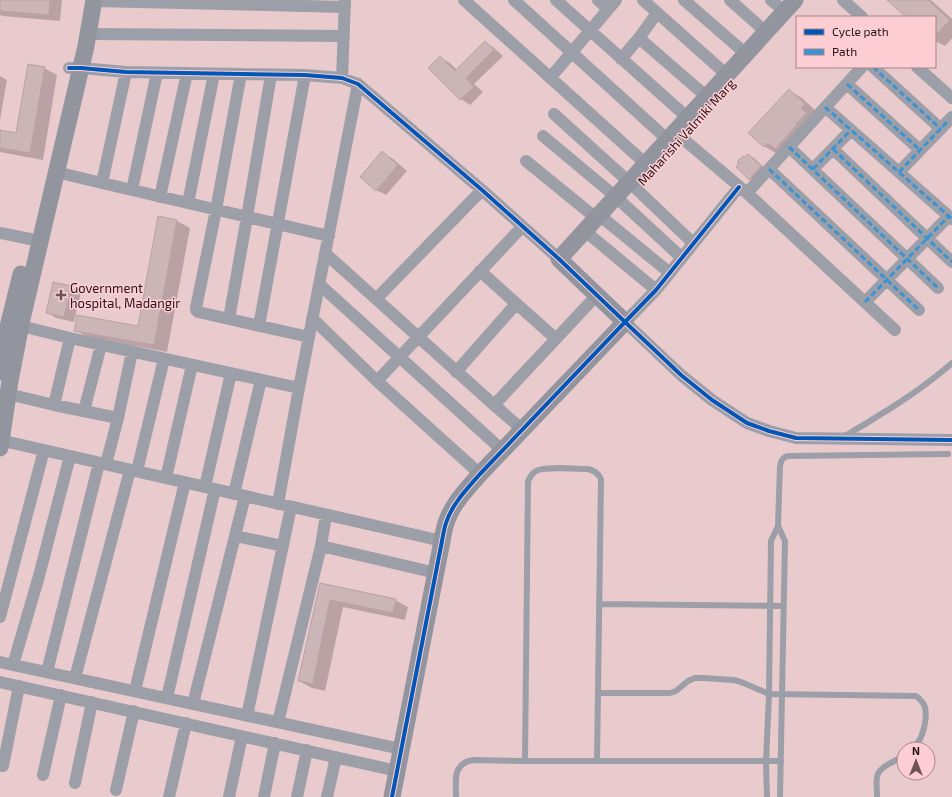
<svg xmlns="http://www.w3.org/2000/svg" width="952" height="797" viewBox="0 0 952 797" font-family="'Exo 2',sans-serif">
	<rect width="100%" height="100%" fill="#e9cbce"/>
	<path fill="#0003" d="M0 0H62L60 21 3 16 0 15Z
		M889 0H931L952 19V38L945 46 935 41V17H907Z
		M485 42 494 48 503 56 474 84 483 92 470 105 461 99 430 68 440 57 450 63 457 70Z
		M44 68 57 75 43 160 0 152V131L17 134Z
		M0 76 7 80 0 120Z
		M790 91 802 98 817 112 777 154 764 146Z
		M382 153 392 158 407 171 386 195 376 190Z
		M748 155 754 158 767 170 756 182 750 179 745 158Z
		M177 221 190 228 167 352 88 337 75 330 139 328Z
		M71 287 81 292 74 322 56 318 47 312Z
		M320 584 395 600 408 607 405 620 343 607 325 691 312 688 299 681Z"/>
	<path fill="#ccb5b7" stroke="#b8a1a3" d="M0 0H50L49 15 0 11Z
		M887 0H928L950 20 935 36V17H906Z
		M485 41 494 50 466 78 474 87 460 100 428 68 440 56 455 71Z
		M28 64 45 67 30 153 0 148V130L16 133Z
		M789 89 805 104 801 108 807 113 796 124 797 125 775 149 768 143 764 147 748 133Z
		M382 151 398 165 376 191 360 177Z
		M748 154 761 166 749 180 736 167 739 163 737 162 743 156 745 157Z
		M158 216 177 220 154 345 74 331 77 315 138 326Z
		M53 282 72 286 64 317 46 313Z
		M320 583 396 599 393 613 330 600 313 684 298 681Z"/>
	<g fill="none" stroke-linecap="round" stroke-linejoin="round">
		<path stroke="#9c9fa7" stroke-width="6" d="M845 436C882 414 919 392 952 363
			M778 526 785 541 780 797
			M599 604 783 606
			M598 693H670L676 691 688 681 695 678H703L734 680 741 682 769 694 916 696C919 698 921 700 923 703 929 712 924 732 919 741 917 744 915 746 913 749
			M525 761 528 481C530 477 532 473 536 471 544 466 577 469 588 469 595 471 598 473 601 479L597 761
			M456 797C456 780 452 764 473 760L525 761H781
			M767 797 766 762 769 694 771 541 778 526 780 466C781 461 782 457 789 456L948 454
			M877 797C877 791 876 783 877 777 879 766 895 762 904 755"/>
		<path stroke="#9c9fa7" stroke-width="12" d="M464 0 646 164
			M514 0 668 140
			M556 0 688 118
			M598 0 608 9
			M643 0 727 75
			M684 0 746 54
			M730 0 766 32
			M771 0 785 12
			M843 0 862 17
			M94 1 345 7
			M88 34 344 36
			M639 38 707 97
			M621 59 639 38 657 13
			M873 67 941 129
			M917 67 952 98
			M69 68H81L126 72 305 75 342 78 358 84 482 190 559 259
			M241 74 216 210 196 308V310L198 312 309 337
			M342 78 345 0
			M550 78 616 0
			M847 84 920 150
			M825 107 952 219
			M554 114 629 182 693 243
			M675 132 747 193 895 330
			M543 136 616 197 682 258
			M789 147 938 288
			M833 149 952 262
			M526 161 596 218
			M769 169 919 310
			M813 169 851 130
			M56 172 102 183 329 236
			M899 172 952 117
			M102 183 126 72
			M739 187 656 290 625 322 681 375 712 400 747 423 769 431 796 438 952 440
			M132 190 157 73
			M747 193 862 67
			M160 197 187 73
			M188 203 214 74
			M599 215 670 273
			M585 231 656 290
			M0 233 40 241
			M325 253 494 405 523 430
			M480 271 556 339
			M319 284 502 450
			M376 299 482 190
			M865 302 949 216
			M312 318 377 381 480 474
			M229 319 247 217 271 75
			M21 326 70 338 299 388 278 504
			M259 326 305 75
			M456 372 516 304
			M377 381 522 227
			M299 388 358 84
			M8 394 54 405 118 418
			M54 405 70 338
			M494 405 597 295
			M84 411 101 345
			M0 440 442 541
			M106 464 118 418 132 352
			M137 471 164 359
			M166 478 192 365
			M205 487 231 373
			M234 494 261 380
			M235 536 283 546
			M321 546 436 573
			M0 617 44 450
			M0 662 401 749
			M13 665 39 576 70 456
			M47 672 99 463
			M75 678 130 470
			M0 682 397 771
			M135 691 185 482
			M167 698 215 489
			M193 704 245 496
			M247 716 291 507
			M278 722 321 546 326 515
			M3 766 19 686
			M43 775 61 695
			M75 783 92 702
			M116 790 134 711
			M169 797 186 723
			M229 797 242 736
			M264 797 275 743
			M297 797 307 750
			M327 797 336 757"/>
		<path stroke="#92959e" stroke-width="17" d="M0 372 7 331 21 274
			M0 448 10 381 22 319 86 46 94 0
			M392 797 442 541C443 535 444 529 446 523 452 504 467 489 480 474L625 322 559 259 795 0"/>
		<path stroke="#3c93d4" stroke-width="3" stroke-dasharray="6 3" stroke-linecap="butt" d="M873 67 941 129
			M847 84 920 150
			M825 107 952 219
			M789 147 938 288
			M833 149 952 262
			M769 169 919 310
			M813 169 851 130
			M899 172 949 120
			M865 302 949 216"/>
		<defs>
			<path id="cycleway" d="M69 68H81L126 72 305 75 342 78 358 84 482 190 559 259 625 322 480 474C467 489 452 504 446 523 444 529 443 535 442 541L392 797
				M739 187 656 290 625 322 681 375 712 400 747 423 769 431 796 438 952 440"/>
		</defs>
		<use href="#cycleway" stroke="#fcced3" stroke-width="6"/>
		<use href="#cycleway" stroke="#0057b8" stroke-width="4"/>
	</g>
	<path fill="#6c5457" stroke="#fcced3" stroke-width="1.5" d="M59 289h4v4h4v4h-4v4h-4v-4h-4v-4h4z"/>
	<g text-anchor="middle" stroke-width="3" stroke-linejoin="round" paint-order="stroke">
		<g font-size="13" fill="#281417" stroke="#fcced3">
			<text transform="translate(686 132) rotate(-48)" y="5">Maharishi Valmiki Marg</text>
		</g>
		<g font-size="13" fill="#281417" stroke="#fcced3" text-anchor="start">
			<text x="70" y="293">Government<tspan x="70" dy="15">hospital, Madangir</tspan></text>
		</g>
	</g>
	<rect x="796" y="16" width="140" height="52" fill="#fcced3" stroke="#a78488"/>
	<rect x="804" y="29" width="20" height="6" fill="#0057b8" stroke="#a78488"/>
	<text x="832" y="36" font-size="12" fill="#281417">Cycle path</text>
	<rect x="804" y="49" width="20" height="6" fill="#3c93d4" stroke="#a78488"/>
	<text x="832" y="56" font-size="12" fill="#281417">Path</text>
	<g transform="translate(916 761)"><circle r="19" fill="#fcced3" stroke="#a78488"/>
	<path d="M0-3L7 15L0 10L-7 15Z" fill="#6c5457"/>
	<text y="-6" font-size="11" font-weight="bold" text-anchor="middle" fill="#281417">N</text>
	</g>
</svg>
